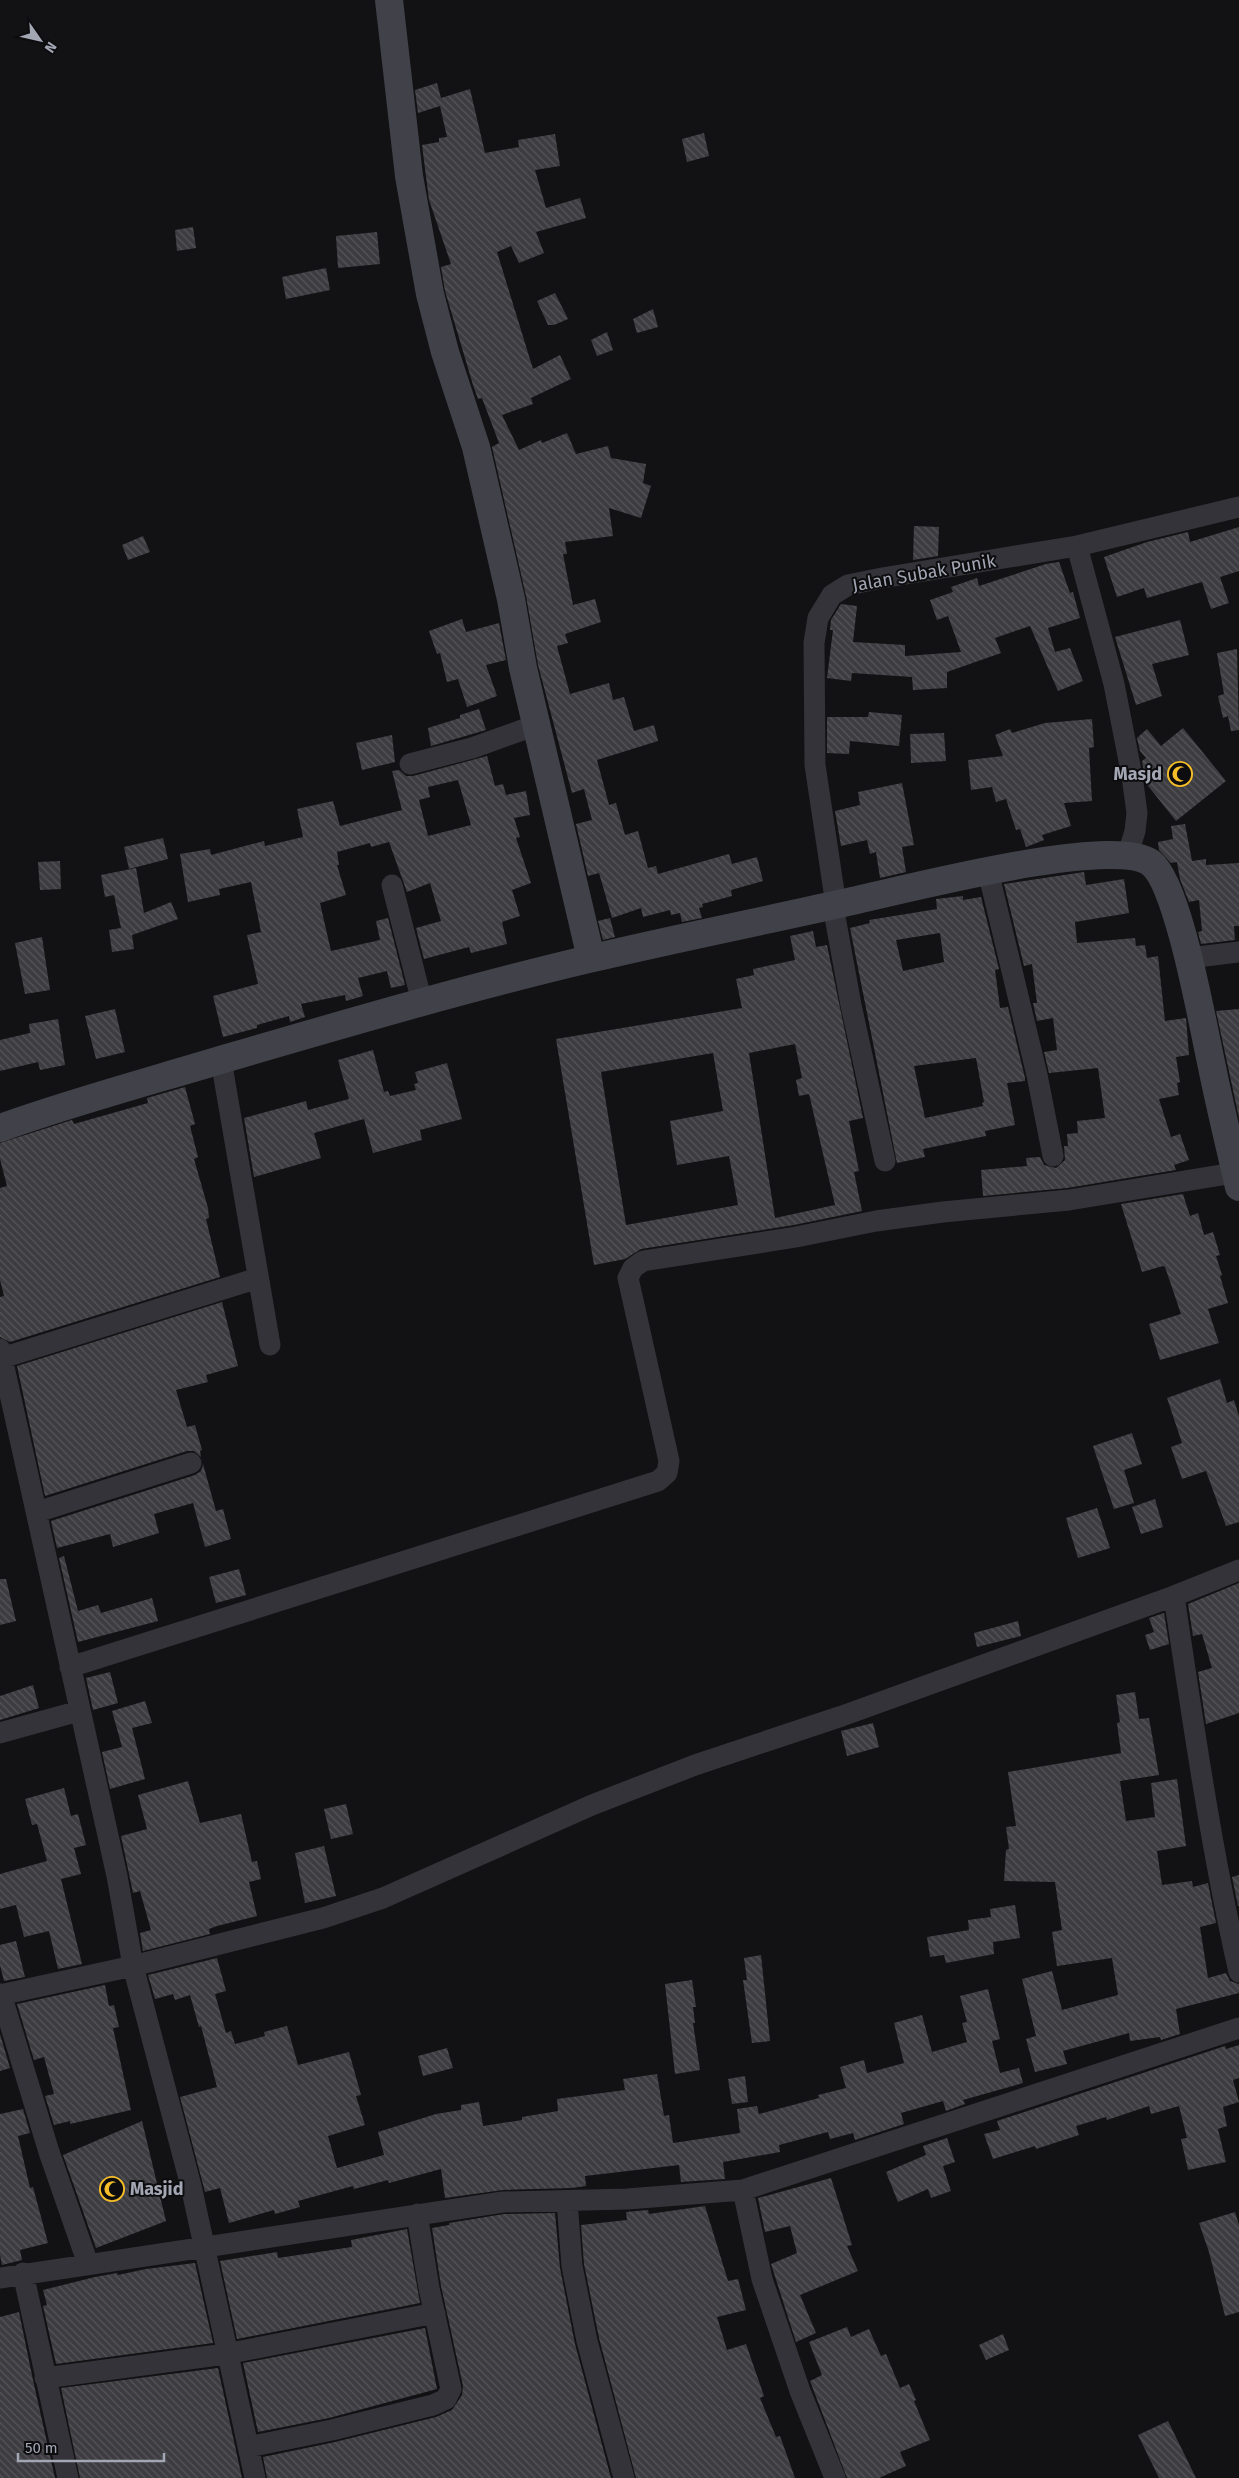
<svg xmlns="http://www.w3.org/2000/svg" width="1239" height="2478" viewBox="0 0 1239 2478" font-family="'Fira Sans',sans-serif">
	<defs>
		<pattern id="building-back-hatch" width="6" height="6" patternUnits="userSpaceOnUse" patternTransform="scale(1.25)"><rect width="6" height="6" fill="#3c3c41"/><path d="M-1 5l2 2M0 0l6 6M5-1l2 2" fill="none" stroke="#55555a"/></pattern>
	</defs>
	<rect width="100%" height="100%" fill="#121214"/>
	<path fill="url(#building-back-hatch)" fill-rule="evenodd" d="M437 83 441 98 470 89 485 153 519 147 518 140 555 134 560 166 535 170 546 208 580 198 586 218 536 232 544 253 519 263 511 246 497 252 533 369 560 355 571 379 531 398 533 404 502 415 519 450 541 440 542 443 567 433 576 454 608 446 611 458 646 464 643 483 651 486 641 518 609 508 613 536 565 542 567 554H563L573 605 595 599 601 622 565 634 568 643 557 646 570 694 609 683 613 700 624 697 634 731 654 725 658 741 597 760 609 805 616 803 625 835 638 831 648 868 656 866 658 874 729 854 732 864 757 857 763 881 731 890 732 896 702 904 703 907 699 908 702 918 682 922 680 913 671 915 670 910 643 917 641 908 612 918 599 873 588 876 576 824 592 820 584 789 572 793 538 665 526 596 492 447 499 443 482 398 478 399 473 385 445 291 441 267 451 264 429 200 422 145 439 142V138L447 137 440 106 418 113 415 90Z
		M704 133 709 156 687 162 682 139Z
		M193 227 196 248 177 251 175 230Z
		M377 232 380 264 338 268 336 236Z
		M326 268 330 290 286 299 282 277Z
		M555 293 568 319 554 325H548L537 301Z
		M653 309 658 327 637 333 633 319Z
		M607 332 613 350 597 356 591 340Z
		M914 526 939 527 938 556 913 560Z
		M1239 527V571L1220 577 1229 603 1211 609 1202 582 1147 598 1144 588 1117 597 1104 557 1147 542 1188 532 1190 542Z
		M143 536 150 552 128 560 122 545Z
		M1059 562 1070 593 1073 592 1080 618 1048 628 1055 652 1070 648 1083 681 1058 691 1030 626 995 638 1001 653 947 672V688L913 690 912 677 852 673 851 681 827 678 833 630H830L831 620 841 604 857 606 853 642 905 645V656L961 652 948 616 937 620 930 600 953 592 951 587 977 578 979 586 1046 564Z
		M462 619 466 632 499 623 506 660 486 665 497 696 467 707 458 679 447 682 440 653 437 654 429 631Z
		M1180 620 1189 655 1152 664 1162 696 1136 705 1115 637Z
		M1237 649 1239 730 1231 731 1228 716 1223 718 1218 696 1224 694 1217 653Z
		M479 709 486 730 431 746 428 728 460 718V715Z
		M869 712 902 715 899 746 850 741 849 754 827 753V717H868Z
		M1092 719 1094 747 1089 748 1092 801 1064 803 1071 826 1042 835 1044 840 1026 847 1020 829 1016 830 1006 799 996 802 992 787 971 790 968 760 1003 756 995 735 1010 729 1012 733 1045 723Z
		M1183 728 1226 781 1176 821 1145 782 1142 761 1146 758 1140 751 1137 738 1147 729 1161 746Z
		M944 733 946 761 911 763 910 734Z
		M392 735 395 762 362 770 356 743Z
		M487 756 495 786 503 784 506 795 526 791 530 815 514 818 520 837 516 838 531 883 512 890 520 916 502 922 507 944 471 953 469 947 424 959 416 928 441 921 430 883 407 892 389 842 371 847 370 843 337 852 339 865H337L346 895 320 903 331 951 380 940 376 921 388 918 405 985 391 988 387 971 358 978 363 996 346 1001 345 995 301 1004 305 1017 290 1022 289 1016 257 1025V1028L223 1037 213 996 258 984 247 935 261 932 251 882 219 889 220 895 188 902 180 854 210 849 211 855 264 841 265 846 303 837 297 809 333 801 340 826 402 810 392 771 399 770 406 776H413ZM458 780 471 825 428 836 419 800 430 797 428 787Z
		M902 783 914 845 902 847 906 872 880 878 876 852 870 854 867 840 841 846 835 811 860 805 858 792Z
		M1185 824 1192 861 1206 859V865L1239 863V926H1234L1235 940 1201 944 1198 932 1202 931 1199 900 1189 902 1180 879 1177 862 1171 863 1159 850 1158 842 1173 839 1171 826Z
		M163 838 168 859 129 869 124 847Z
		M60 861 61 889 40 890 38 862Z
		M136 868 144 913 171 902 178 919 132 935 134 949 112 952 109 930 121 928 114 895 105 897 101 875Z
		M1084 872 1086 885 1124 879 1129 913 1075 922 1077 943 1135 938 1136 946 1145 945 1147 958 1158 956 1165 1021 1186 1018 1189 1055 1176 1057 1180 1082 1177 1083 1179 1095 1159 1099 1171 1137 1180 1134 1189 1160 1174 1165 1176 1170 1067 1188 983 1196 981 1170 1027 1166 1026 1158 1040 1157 1044 1165 1056 1168 1065 1160 1064 1146H1068L1067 1134 1078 1133 1077 1121 1105 1118 1098 1068 1049 1073 1044 1052 1057 1050 1053 1018 1037 1021 1033 1003H1037L1032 964 1024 966 1004 884Z
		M963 896V900L981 897 999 969 995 970 1000 1008 1008 1007 1025 1078V1081L1007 1083 1015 1125 985 1131 986 1136 923 1149 925 1157 897 1163 850 928 870 923 869 920 937 909 936 899ZM940 933 944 962 903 971 896 940ZM976 1058 984 1102 982 1103 983 1106 925 1118 914 1066Z
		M610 918 615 937 603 940 598 921Z
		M813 931 816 947 827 945 863 1118 849 1121 859 1171 854 1172 862 1211 794 1225 641 1249 625 1259 594 1265 556 1039 742 1008 736 979 754 975 753 969 795 960 790 936ZM795 1044 802 1078 796 1080 799 1096 809 1094 835 1205 775 1218 749 1053ZM713 1053 723 1111 670 1121 677 1165 729 1156 738 1205 626 1225 601 1072Z
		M42 937 50 990 25 994 15 943Z
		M115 1009 125 1052 96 1059 85 1016Z
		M1239 1009V1118L1216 1011Z
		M58 1019 65 1065 40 1070 38 1062 0 1071V1040L30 1033 29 1024Z
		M373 1050 384 1092 388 1091 390 1096 416 1090 414 1084 418 1083 415 1072 447 1063 462 1119 420 1130 422 1140 373 1153 364 1119 314 1133 321 1158 254 1177 244 1118 306 1101 308 1110 349 1099 338 1060Z
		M185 1087 195 1124 190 1126 198 1157 194 1159 208 1208 209 1218 206 1219 220 1277 10 1342 0 1337V1297L4 1296 0 1280V1188L7 1186 0 1159V1143L72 1120 74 1124 148 1103 147 1098Z
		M1183 1194 1190 1216 1198 1213 1204 1235 1213 1232 1220 1255 1216 1256 1222 1275 1220 1276 1228 1303 1208 1309 1219 1343 1160 1360 1149 1324 1181 1314 1165 1267 1163 1266 1142 1272 1121 1204Z
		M222 1302 238 1366 206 1375 208 1382 176 1390 187 1427 195 1425 202 1450 200 1451 201 1457 194 1451H187L45 1496 17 1366Z
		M1220 1379 1227 1403 1234 1400 1239 1416V1522L1226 1526 1206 1471 1182 1479 1171 1447 1182 1443 1167 1398Z
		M1132 1433 1142 1464 1124 1470 1134 1503 1114 1509 1093 1446Z
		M203 1464 216 1511 223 1509 231 1539 205 1547 193 1503 154 1514 159 1533 113 1547 110 1534 57 1548 51 1521 195 1475 201 1471Z
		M1155 1499 1163 1527 1141 1534 1132 1507Z
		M1097 1508 1110 1548 1078 1558 1066 1518Z
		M64 1556 78 1611 98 1605 101 1613 152 1598 158 1621 78 1642 59 1558Z
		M239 1569 246 1595 216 1603 209 1577Z
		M0 1579H6L16 1621 0 1625Z
		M1239 1583V1713L1206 1724 1198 1672 1212 1668 1202 1634 1193 1636 1188 1604Z
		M1164 1613 1169 1644 1150 1650 1145 1635 1154 1632 1149 1618Z
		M1018 1621 1021 1636 977 1647 974 1633Z
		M110 1672 118 1703 93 1710 86 1678Z
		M33 1685 39 1708 0 1720V1696Z
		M1135 1692 1139 1719 1149 1718 1159 1775 1120 1781 1126 1821 1155 1817 1151 1783 1177 1779 1186 1846 1157 1851 1162 1885 1192 1881 1193 1887 1208 1883 1216 1923 1200 1927 1208 1978 1226 1973 1230 1981 1239 1984V1993L1176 2009 1180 2034 1161 2040 1160 2037 1130 2041 1129 2033 1063 2051 1067 2064 1035 2072 1026 2039 1036 2036 1022 1979 1052 1971 1062 2010 1118 1995 1112 1958 1057 1966 1052 1932 1062 1930 1055 1882 1004 1881 1006 1850 1009 1849 1006 1827 1016 1826 1008 1772 1121 1753 1117 1723 1120 1722 1116 1695Z
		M145 1701 152 1723 132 1728 145 1779 110 1789 102 1752 122 1747 112 1711Z
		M873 1723 879 1747 847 1756 841 1731Z
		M188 1781 200 1823 241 1814 252 1862 257 1861 261 1879 249 1882 257 1916 217 1926 209 1929 210 1934 143 1951 140 1933 151 1930 140 1891 133 1893 121 1836 147 1829 138 1795Z
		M64 1788 71 1816 78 1814 86 1845 74 1848 81 1874 61 1879 82 1964 58 1969 49 1931 24 1937 16 1905 0 1909V1874L47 1861 37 1824 32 1825 25 1799Z
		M346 1804 353 1834 331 1839 324 1809Z
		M324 1846 336 1896 305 1903 295 1853Z
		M1239 1875V1906H1238L1232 1877Z
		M1015 1905 1020 1938 993 1942 994 1954 946 1963 944 1955 930 1957 927 1937 969 1930 968 1920 991 1917 990 1909Z
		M16 1941 25 1977 4 1981 0 1965V1945Z
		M761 1955 770 2041 752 2043 743 1980H747L744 1958Z
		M217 1958 226 1991 215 1994 226 2033 231 2031 235 2044 265 2036 264 2032 287 2026 298 2065 349 2052 361 2095 356 2096 365 2125 328 2136 337 2168 384 2155 378 2132 436 2114 461 2110V2105L479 2102 483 2126 522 2120V2117L558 2111 557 2099 625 2090 623 2079 657 2074 664 2116 669 2115 673 2143 740 2133 737 2109 757 2106 759 2114 819 2098 818 2095 846 2088 840 2067 864 2060 867 2073 904 2063 894 2023 922 2015 932 2052 967 2042 962 2023 967 2022 960 1996 988 1989 1000 2039 992 2041 1000 2073 1019 2068 1023 2083 963 2100 965 2104 946 2111 943 2101 901 2113 904 2124 855 2140 853 2133 830 2139 828 2132 779 2145 780 2152 723 2162 725 2179 681 2182 679 2165 585 2176 586 2186 572 2188 503 2190 445 2198 441 2169 389 2183 388 2180 354 2189 353 2186 298 2201 300 2207 275 2214 274 2210 229 2223 220 2188 205 2192 180 2097 217 2087 201 2026 199 2027 190 1995 175 2000 173 1994 155 1999 148 1975Z
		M692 1980 696 2007H693L695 2023H693L700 2070 675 2074 665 1984Z
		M105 1985 109 2006 114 2005 119 2027 113 2028 131 2110 70 2124V2121L54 2125 45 2096 54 2094 44 2057 34 2060 17 2004Z
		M0 2034 10 2068 0 2071Z
		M1239 2045V2078L1233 2080 1239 2102 1223 2107 1227 2126 1218 2129 1226 2162 1188 2170 1181 2139 1187 2138 1179 2106 1151 2114 1149 2106 1107 2120 1106 2117 1076 2126 1079 2135 1036 2149 1035 2146 993 2159 984 2134 1000 2130 997 2121 1225 2046 1226 2049Z
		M447 2048 453 2068 423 2076 418 2056Z
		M745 2076 748 2102 732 2104 728 2079Z
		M23 2109 30 2133 18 2136 30 2188 33 2187 48 2243 20 2250 22 2260 2 2265 0 2255V2114Z
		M142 2121 166 2221 96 2248 63 2155Z
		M947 2138 955 2162 943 2166 951 2191 931 2198 928 2189 898 2202 886 2172 926 2155 923 2146Z
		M831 2178 852 2245 847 2246 858 2271 800 2295 816 2333 796 2342 771 2264 797 2253 790 2226 765 2232 758 2198Z
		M705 2206 728 2281 738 2279 746 2310 717 2317 727 2350 746 2344 764 2396 760 2398 776 2437 780 2436 795 2478H636L599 2338 584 2264 581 2225 627 2220 626 2212 648 2210 649 2214Z
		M1235 2212 1239 2225V2312L1225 2316 1209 2252 1199 2223Z
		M555 2213 560 2268 575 2344 611 2478H267L263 2457 335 2442 436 2417 452 2410 462 2395 463 2386 441 2286 432 2228 449 2225V2223L504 2214Z
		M407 2229 420 2303 237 2339 220 2261 277 2252 278 2258 352 2247 351 2240Z
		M195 2263 213 2343 56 2364 43 2306 47 2305 43 2290 95 2277 117 2273 118 2275 146 2269Z
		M19 2312 33 2380 55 2478H0V2317Z
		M847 2327 851 2337 869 2329 881 2356 886 2354 900 2388 909 2384 916 2400 914 2401 930 2440 900 2452 906 2466 879 2478H847L810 2381 822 2375 809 2342Z
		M425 2328 437 2389 329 2418 258 2432 243 2363Z
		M1003 2334 1009 2350 986 2360 979 2345Z
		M218 2368 242 2478H80L61 2388Z
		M1168 2421 1196 2478H1159L1138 2435Z"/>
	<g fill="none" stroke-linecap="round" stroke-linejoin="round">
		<path stroke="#333339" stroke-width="21" d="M1077 546 1114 684 1132 776 1137 813 1135 831 1128 854
			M410 764 472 748 536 725
			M988 871 1037 1075 1053 1156
			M392 885 422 1002
			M836 905 815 765 814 643 818 618 832 595 848 585 882 578 1077 546 1239 507
			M833 906 851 1005 885 1161
			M1189 958 1239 952
			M221 1060 270 1345
			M0 1349 117 1876 133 1966 191 2186 255 2478
			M2 1358 258 1278
			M37 1512 191 1463
			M1174 1596C1193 1722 1211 1848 1239 1972
			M70 1667 658 1481 667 1473 669 1461 628 1278 633 1268 643 1261 796 1237 876 1221 943 1212 1069 1200 1239 1172
			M0 1733 79 1711
			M1 1994 49 2152 88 2264
			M0 1995 133 1966 323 1918 383 1898 592 1805 695 1765 842 1716 1174 1596 1239 1570
			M743 2190 762 2279 800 2391 835 2478
			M567 2201 572 2266 587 2341 624 2478
			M23 2273 68 2478
			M0 2278 503 2202 627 2199 743 2190 1239 2028
			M45 2378 226 2354 435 2313
			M248 2447 332 2430 433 2405 446 2399 451 2389 429 2288 417 2214"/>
		<path stroke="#414249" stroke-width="28" d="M389 0 409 176 430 294 445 352 476 447 511 599 523 668 591 958
			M0 1128C75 1101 151 1081 227 1058 347 1023 467 988 589 959 673 939 759 922 843 903 896 892 1113 834 1151 863 1179 885 1203 1027 1212 1067 1220 1107 1230 1147 1239 1187"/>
	</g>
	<defs>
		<symbol id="mosque-ring" viewBox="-11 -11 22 22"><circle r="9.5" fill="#0d0d0f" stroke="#f5be28" stroke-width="1.5"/><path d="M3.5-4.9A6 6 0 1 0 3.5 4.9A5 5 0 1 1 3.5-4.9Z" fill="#f5be28"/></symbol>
	</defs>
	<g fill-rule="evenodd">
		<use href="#mosque-ring" x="1166" y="760" width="28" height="28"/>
		<use href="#mosque-ring" x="98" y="2175" width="28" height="28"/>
	</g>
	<g text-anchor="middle" stroke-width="4" stroke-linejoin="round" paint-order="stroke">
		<g font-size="18" fill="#a3a7b4" stroke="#0d0d0f">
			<text transform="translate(924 573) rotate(-10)" y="6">Jalan Subak Punik</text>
		</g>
		<g font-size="18" font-weight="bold" fill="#a3a7b4" stroke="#0d0d0f" text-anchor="end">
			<text x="1162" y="780">Masjd</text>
			<text x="130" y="2195" text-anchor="start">Masjid</text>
		</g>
	</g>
	<g transform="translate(40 40) rotate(124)" stroke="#0d0d0f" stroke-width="4" paint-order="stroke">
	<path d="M0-4L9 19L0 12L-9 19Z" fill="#a3a7b4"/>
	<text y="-8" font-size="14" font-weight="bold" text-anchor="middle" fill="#a3a7b4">N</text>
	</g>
	<path d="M18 2453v8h146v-8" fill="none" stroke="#a3a7b4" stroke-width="2.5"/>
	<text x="25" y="2453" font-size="15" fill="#a3a7b4" stroke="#0d0d0f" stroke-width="4" paint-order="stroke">50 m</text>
</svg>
